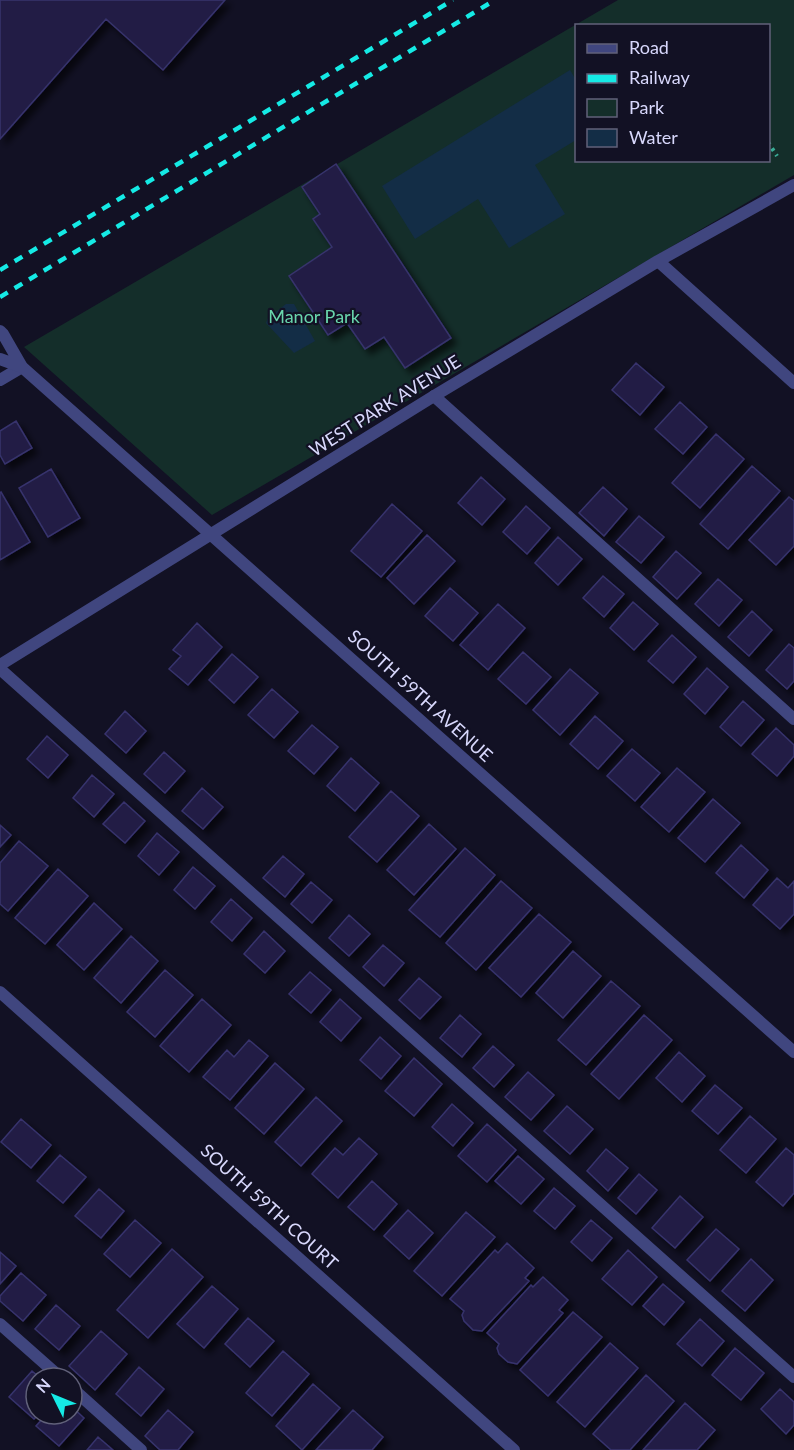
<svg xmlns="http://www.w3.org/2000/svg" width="794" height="1450" viewBox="0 0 794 1450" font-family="Lato,sans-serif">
	<defs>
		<filter id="shadow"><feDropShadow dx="5.5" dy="5.5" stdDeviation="3" flood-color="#0009"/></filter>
	</defs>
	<rect width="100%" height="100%" fill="#121124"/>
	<path fill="#142e2a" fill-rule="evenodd" d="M618 0H794V175L212 515 24 347ZM576 26H768V160H576Z"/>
	<path fill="#132d46" d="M570 70 576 80V140L535 165 565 214 509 248 478 199 415 239 382 186Z
		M286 304H294L315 341 294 353 266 323 268 318Z"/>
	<path fill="#211f44" stroke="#37336d" stroke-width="1.5" filter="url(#shadow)" d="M0 0H225L163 70 106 19 0 139Z
		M336 164 451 338 405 368 384 337 365 349 347 323 328 335 289 276 332 247 313 219 320 214 302 187Z
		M636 363 664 387 640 415 612 390Z
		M680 402 707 427 683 454 655 429Z
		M16 421 32 448 5 464 0 455V431Z
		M716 434 744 459 700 508 672 483Z
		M752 466 780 491 728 549 700 524Z
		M51 469 80 518 48 537 19 488Z
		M481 477 505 499 482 525 458 503Z
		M603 487 627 509 604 536 579 513Z
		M1 492 30 542 0 560V493Z
		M789 497 794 501V546L776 565 749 540Z
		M392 504 422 531 381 577 351 551Z
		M526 506 550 528 527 554 503 532Z
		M639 516 664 537 641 563 616 542Z
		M427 535 455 561 414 604 387 578Z
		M558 537 582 559 558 585 535 563Z
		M676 551 701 573 677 599 653 577Z
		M603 576 624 594 604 617 583 598Z
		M718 579 742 600 719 626 695 604Z
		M450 588 478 613 453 641 425 616Z
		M633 602 658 624 634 650 610 628Z
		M498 604 525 628 488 670 460 645Z
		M752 611 772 630 749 656 728 637Z
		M197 623 222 647 188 685 169 669 181 656 173 650Z
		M672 635 696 657 673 683 648 661Z
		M789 644 794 648V681L787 689 766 670Z
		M523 652 551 677 526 704 498 679Z
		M232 654 258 677 234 703 209 680Z
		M707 668 728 687 705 714 684 694Z
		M570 669 598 693 560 735 533 710Z
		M272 689 298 712 274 738 248 715Z
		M743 701 764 720 741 746 720 727Z
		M125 711 146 731 126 753 105 734Z
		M595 716 623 741 598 769 570 744Z
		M312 725 338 747 314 774 288 751Z
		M776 728 794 745V756L777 776 752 754Z
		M47 736 68 755 48 778 27 759Z
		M632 749 660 773 635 801 607 776Z
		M164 752 185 771 165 793 144 774Z
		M351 758 379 783 355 811 327 786Z
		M677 768 705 792 669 832 641 807Z
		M92 775 114 794 94 817 73 798Z
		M202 788 223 807 203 829 182 811Z
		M391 791 419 816 377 862 349 837Z
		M713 799 740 823 705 862 678 838Z
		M124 802 145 821 125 843 103 824Z
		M429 824 456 849 414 895 387 870Z
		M0 825 11 835 0 847Z
		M157 833 179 852 159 875 138 856Z
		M19 841 48 866 8 911 0 904V863Z
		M741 845 768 870 744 898 716 873Z
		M465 848 495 875 440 937 409 910Z
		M283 856 304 874 285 897 263 878Z
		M193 867 215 886 195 909 174 890Z
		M58 869 88 896 45 944 15 918Z
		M777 878 788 888 794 881V914L780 929 753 905Z
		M501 881 532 908 476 970 446 943Z
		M311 882 332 900 312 923 291 904Z
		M231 899 252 918 232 941 211 922Z
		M94 903 122 929 84 970 57 945Z
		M539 914 571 942 521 997 489 968Z
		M349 915 370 934 349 956 329 938Z
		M264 931 285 951 265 973 244 954Z
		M131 936 158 961 121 1003 94 978Z
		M383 945 404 963 384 986 363 967Z
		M573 951 601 976 563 1018 536 993Z
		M165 970 193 995 155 1037 127 1012Z
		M310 972 331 990 311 1013 289 994Z
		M419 978 441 997 420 1019 399 1000Z
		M611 981 640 1006 586 1065 558 1040Z
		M202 999 231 1025 189 1072 160 1046Z
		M340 999 361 1018 341 1041 320 1022Z
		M460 1015 481 1034 462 1057 440 1038Z
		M644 1015 672 1040 619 1099 591 1074Z
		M380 1037 401 1056 381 1079 360 1060Z
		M249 1040 268 1056 230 1100 203 1077 227 1050 234 1057Z
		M493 1046 514 1065 494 1087 473 1068Z
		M679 1052 705 1076 682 1102 656 1078Z
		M414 1058 442 1084 414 1116 385 1091Z
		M275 1063 304 1089 264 1134 235 1108Z
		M528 1072 554 1095 531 1120 505 1097Z
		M715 1085 742 1108 718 1134 692 1111Z
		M316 1097 342 1121 301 1166 275 1142Z
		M452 1104 473 1123 453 1146 432 1127Z
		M567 1106 593 1129 570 1154 544 1131Z
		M750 1116 776 1139 746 1173 720 1150Z
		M21 1119 51 1145 31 1168 1 1142Z
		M487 1124 516 1150 487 1182 458 1156Z
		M359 1138 377 1154 338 1198 312 1174 335 1148 343 1155Z
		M786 1148 794 1155V1193L783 1206 756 1182Z
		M606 1149 628 1168 608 1191 587 1171Z
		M60 1155 86 1177 63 1203 37 1181Z
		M518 1156 544 1179 521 1204 495 1181Z
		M639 1174 657 1190 636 1214 618 1198Z
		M372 1181 397 1204 374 1230 348 1207Z
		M554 1188 575 1206 555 1229 534 1211Z
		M99 1189 124 1211 101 1238 75 1216Z
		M680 1196 703 1217 675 1248 652 1228Z
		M408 1210 433 1233 409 1259 384 1236Z
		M466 1212 495 1237 442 1296 414 1271Z
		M135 1220 161 1243 130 1277 104 1254Z
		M591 1220 612 1238 592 1261 571 1242Z
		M716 1229 739 1249 710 1281 687 1260Z
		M507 1243 534 1268 525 1278 529 1281 482 1331 473 1330 464 1321 462 1315 464 1311 450 1299 495 1250 498 1253Z
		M172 1249 203 1277 148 1338 117 1310Z
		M628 1250 657 1277 632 1305 602 1279Z
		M0 1252 16 1266 0 1284Z
		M751 1259 773 1280 745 1311 722 1291Z
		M21 1273 46 1295 23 1321 0 1301V1296Z
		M543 1277 568 1300 559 1310 563 1313 517 1364 508 1362 499 1354 497 1348 499 1344 487 1333 531 1285 533 1287Z
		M663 1284 684 1302 664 1325 643 1306Z
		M212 1286 238 1309 204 1348 177 1324Z
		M56 1305 80 1326 59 1350 35 1329Z
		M573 1312 602 1337 548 1396 520 1370Z
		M248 1318 274 1341 250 1367 225 1344Z
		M700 1319 724 1341 702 1366 677 1344Z
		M101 1331 127 1354 95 1390 69 1366Z
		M610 1343 638 1368 585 1427 557 1402Z
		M735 1348 764 1373 741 1400 712 1375Z
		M283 1351 309 1374 272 1416 246 1393Z
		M139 1367 164 1389 141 1416 116 1394Z
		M32 1371 40 1378H36V1414H39L34 1419 9 1397Z
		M646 1375 674 1401 630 1450H611L593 1434Z
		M313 1384 340 1408 302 1450 276 1426Z
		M780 1389 794 1402V1425L786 1434 761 1409Z
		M685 1403 715 1430 697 1450H643Z
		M72 1407 84 1418 59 1446 36 1426 47 1414H72Z
		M168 1410 193 1432 178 1450H160L145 1436Z
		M353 1410 383 1437 372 1450H316Z
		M98 1437 113 1450H87Z"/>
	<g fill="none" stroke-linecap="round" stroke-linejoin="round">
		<path stroke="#3aad97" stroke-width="4" stroke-dasharray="3 4.5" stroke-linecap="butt" d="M768 142 777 156"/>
		<path stroke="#40467f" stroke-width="12" d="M0 380 22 367
			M434 396 794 719
			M0 669 794 1377
			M0 1324 61 1378
			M72 1388 141 1450"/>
		<path stroke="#40467f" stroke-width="12" d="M658 261 794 383
			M0 331 3 334 22 367 794 1052
			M0 359 22 367
			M0 665 434 396 658 261 794 185
			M0 992 514 1450"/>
		<path stroke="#15eae5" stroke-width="4.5" stroke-dasharray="9 8" stroke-linecap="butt" d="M0 270 453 0
			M0 297 495 0"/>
	</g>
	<g text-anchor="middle" stroke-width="4.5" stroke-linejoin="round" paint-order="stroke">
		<g font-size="18" fill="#69d6ad" stroke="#121124">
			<text x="314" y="323">Manor Park</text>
		</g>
		<g font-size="18" fill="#d8d8fc" stroke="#121124">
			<text transform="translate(385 406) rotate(-32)" y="6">WEST PARK AVENUE</text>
			<text transform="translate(420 696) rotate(42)" y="6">SOUTH 59TH AVENUE</text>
			<text transform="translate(269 1207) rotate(42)" y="6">SOUTH 59TH COURT</text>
		</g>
	</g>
	<rect x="575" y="24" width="195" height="138" fill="#121124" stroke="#61617a" stroke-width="1.5"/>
	<rect x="587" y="44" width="30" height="9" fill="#40467f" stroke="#61617a" stroke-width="1.5"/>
	<text x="629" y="54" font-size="18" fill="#d8d8fc">Road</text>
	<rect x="587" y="74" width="30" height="9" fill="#15eae5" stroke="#61617a" stroke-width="1.5"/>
	<text x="629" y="84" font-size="18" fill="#d8d8fc">Railway</text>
	<rect x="587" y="99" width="30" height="18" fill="#142e2a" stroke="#61617a" stroke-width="1.5"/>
	<text x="629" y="114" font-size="18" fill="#d8d8fc">Park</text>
	<rect x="587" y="129" width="30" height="18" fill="#132d46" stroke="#61617a" stroke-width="1.5"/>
	<text x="629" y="144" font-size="18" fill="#d8d8fc">Water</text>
	<g transform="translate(54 1396) rotate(313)"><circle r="28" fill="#121124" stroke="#61617a" stroke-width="1.5"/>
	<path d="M0-4.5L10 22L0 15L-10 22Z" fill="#15eae5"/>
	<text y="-9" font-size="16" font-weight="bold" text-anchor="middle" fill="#d8d8fc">N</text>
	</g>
</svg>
